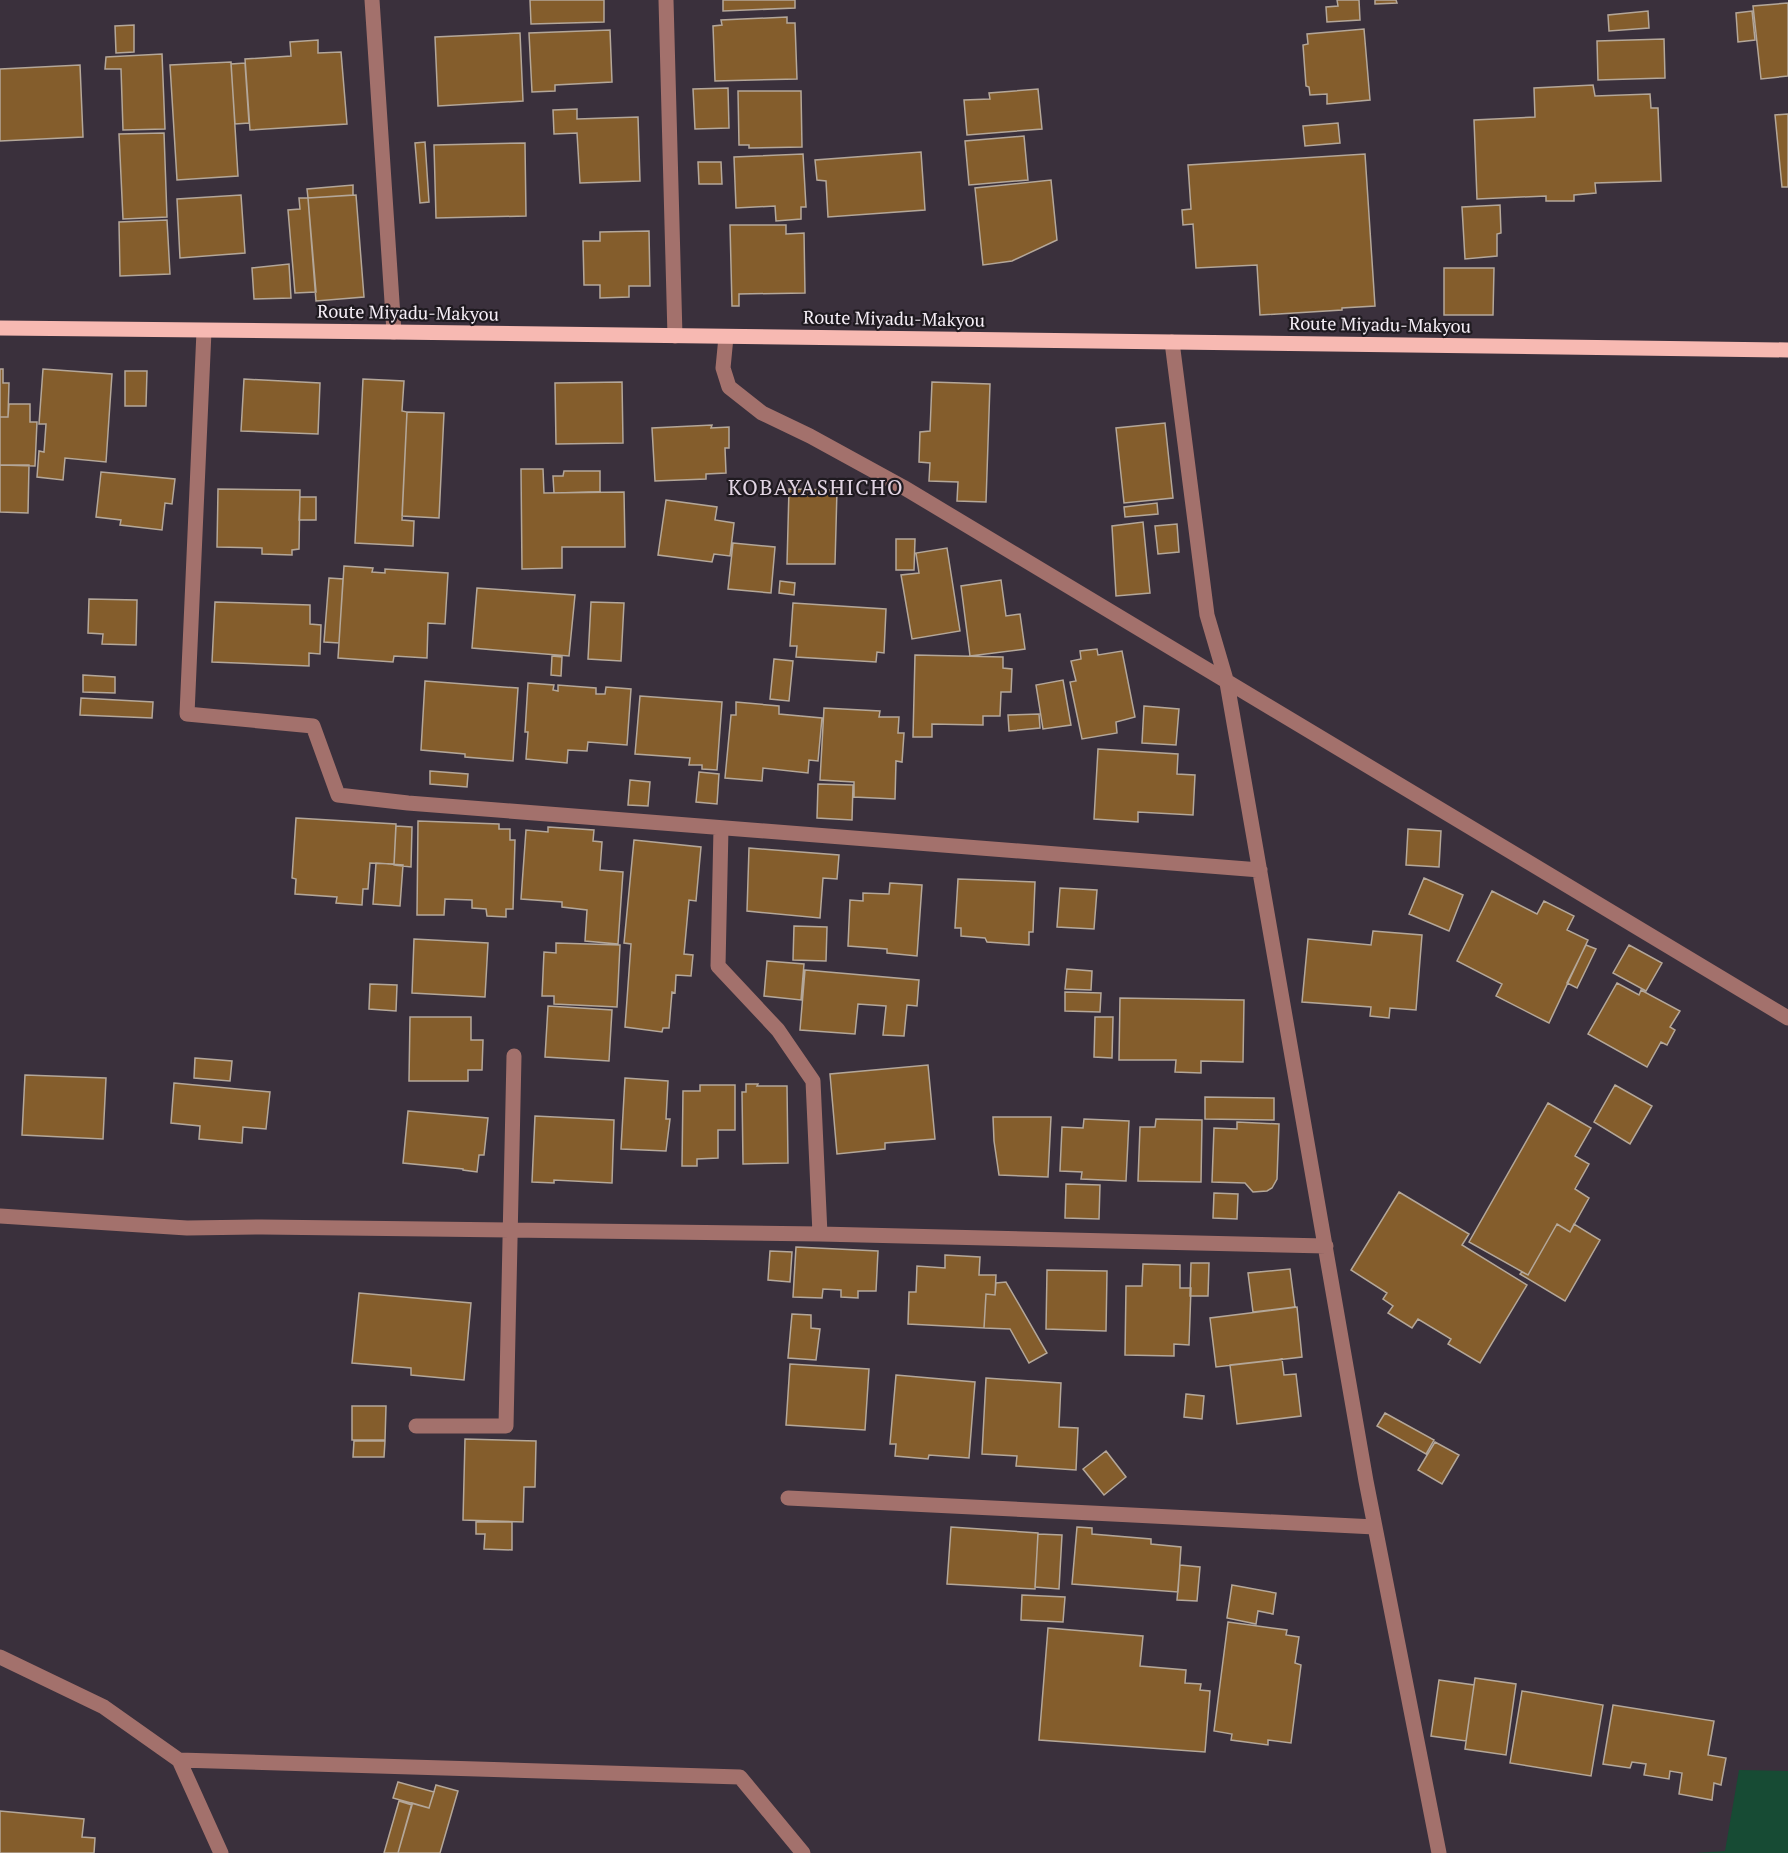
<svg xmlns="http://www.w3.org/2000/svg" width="1788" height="1853" viewBox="0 0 1788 1853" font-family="'PT Serif',serif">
	<rect width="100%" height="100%" fill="#3a303c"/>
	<path fill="#174b34" d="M1739 1770 1788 1771V1853H1695L1725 1851Z"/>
	<path fill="#845d2c" stroke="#b4a799" stroke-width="1.5" d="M530 0H604V22L531 24Z
		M723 0H795V8L723 11Z
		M1337 0H1359L1360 20 1327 22 1326 7 1338 6Z
		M1375 0H1396L1397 3 1375 4Z
		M1788 3V76L1761 79 1753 6Z
		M1648 11 1649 28 1609 31 1608 15Z
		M1752 11 1755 40 1738 42 1736 13Z
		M787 17V23H795L797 79 715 81 713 26 722 25 721 20Z
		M134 25V52L116 53 115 26Z
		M1364 29 1370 100 1327 104V94L1310 95 1309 87 1306 86 1303 45 1308 44 1307 34Z
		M610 30 612 82 555 85V91L532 92 529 33Z
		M520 33 523 101 438 106 435 37Z
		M1664 39 1665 78 1598 80 1597 41Z
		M318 40V53L341 52 347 124 250 130 245 59 291 56 290 42Z
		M162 54 165 129 123 130 121 69H105L106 57Z
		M231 62 238 176 177 180 170 65Z
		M245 63 249 123 235 124 231 64Z
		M80 65 83 137 0 141V69Z
		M1593 85 1595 96 1650 94 1651 108H1658L1661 181 1595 183 1596 193 1574 195V201H1546V196L1477 199 1474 120 1535 117 1534 88Z
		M728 88 729 128 695 129 693 89Z
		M1038 89 1042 129 967 135 964 100 990 99 989 93Z
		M738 91H801L802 147 749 148V145H739Z
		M577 109V119L638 117 640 181 580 183 577 133 554 134 553 110Z
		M1788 114V187H1782L1775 115Z
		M1338 123 1340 143 1305 146 1303 126Z
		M164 133 167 217 123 219 119 134Z
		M1024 136 1028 180 969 185 965 141Z
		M425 142 429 202 420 203 415 143Z
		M525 143 526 216 436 218 434 145Z
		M921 152 925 210 828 217 826 181 817 180 815 160Z
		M803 154 806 207H801V219L776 221 775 206 736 208 734 157Z
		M1365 154 1375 306 1342 308V310L1260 315 1257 265 1196 268 1193 224 1183 225 1182 210 1191 209 1188 165Z
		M698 162H721L722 184H699Z
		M1051 180 1057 240 1012 261 983 265 975 188Z
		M353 185V195L308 198 307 189Z
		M241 195 245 253 180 258 177 199Z
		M356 195 364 297 316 301 308 198Z
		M299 198H308L316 292 295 293 288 210 300 209Z
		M1500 205 1501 233 1497 234V256L1465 259 1462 207Z
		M167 220 170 274 120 276 119 222Z
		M730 225H786V234L804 233 805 293 739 294V306H732Z
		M649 231 650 286H629V297L600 298V285H584L583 241H600V232Z
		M289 264 291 298 254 299 252 268Z
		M1444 268H1494L1493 315H1444Z
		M0 369H3V383H9L8 417H0Z
		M43 369 112 374 106 462 65 458 63 480 37 477 39 451 44 452 46 424H39Z
		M125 371H147L146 406H125Z
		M244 379 320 383 318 434 241 431Z
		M363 379 404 381 402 411 407 412 402 520 414 521 413 546 355 543Z
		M622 382 623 443 556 444 555 383Z
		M932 382 990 384 986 502 957 501 958 482 929 481 930 463 919 462 920 432 930 431Z
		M9 404H30V422H37L35 466 0 465V417H8Z
		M407 412 444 413 439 518 402 516Z
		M1165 423 1173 498 1124 503 1116 428Z
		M712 425 711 428 729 427V448H725L726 473 706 474V479L655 481 652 428Z
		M0 465H29L28 513 0 512Z
		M521 469H543L544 493 624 492 625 547H562V568L522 569Z
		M564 471H600V492L554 493 553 476H563Z
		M101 472 175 479 172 504 165 503 162 530 120 525 121 520 96 517Z
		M218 489 300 490 299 549 292 550V555L262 554V548L217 547Z
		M789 489 837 490 835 564H787Z
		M300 497H316V520H299Z
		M666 500 717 507 715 520 734 523 730 556 714 554 712 562 658 555Z
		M1157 503 1158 514 1125 517 1124 507Z
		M1143 522 1150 593 1116 596 1112 526Z
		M1177 524 1179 552 1158 554 1155 526Z
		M896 539H915L914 570H896Z
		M733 543 775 547 771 593 728 589Z
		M947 548 960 631 912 639 901 575 919 573 916 553Z
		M344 566 373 568 372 572 385 573V569L448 573 445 624 428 623 427 658 394 656 393 662 338 658Z
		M329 578 343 579 339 643 324 642Z
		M1001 580 1006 616 1020 614 1025 649 970 656 961 586Z
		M780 581 795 583 794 595 779 593Z
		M477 588 575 595 569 656 472 648Z
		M89 599 137 600 136 645 102 644 103 634 88 633Z
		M215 602 310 605V624L321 625 320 654 309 653V666L212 662Z
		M591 602 624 603 621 661 588 659Z
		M793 603 886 609 884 653 877 652 876 662 796 657 797 646H790Z
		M1097 649 1098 655 1122 651 1135 717 1116 722 1117 733 1082 739 1070 682 1076 681 1071 661 1081 659 1080 651Z
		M915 655 1003 657V668L1012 669 1011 692H1001L1000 716H983V725L932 724V737H913Z
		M552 656 562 657 561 676 551 675Z
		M774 659 793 661 789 701 770 699Z
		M83 675 115 677V693L83 692Z
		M1063 680 1071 725 1043 729 1036 685Z
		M425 681 518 688 513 761 465 757V754L421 750Z
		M528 683 554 685 553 690 558 691V685L596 688V694H605L606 687 631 689 627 745 588 742 587 751 568 750 567 763 526 759 528 732H525Z
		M640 696 722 702 717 770 702 769V765H689L690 758 635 754Z
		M81 698 153 702 152 718 80 715Z
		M736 702 779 706V714L822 718 818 761 809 760 808 773 763 768 762 781 725 778 731 715H736Z
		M1144 706 1179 709 1176 745 1142 743Z
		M824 708 880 711 879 717H899L898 733H904L902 762 896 761 895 799 854 797V782L820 780Z
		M1039 714 1040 728 1009 731 1008 715Z
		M1098 749 1178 754 1177 774 1195 775 1193 815 1138 812V822L1094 819Z
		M430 771 468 774 467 787 430 784Z
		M699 772 719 774 717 804 696 802Z
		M630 780 650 782 648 806 628 805Z
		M818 784 853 785 852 820 817 818Z
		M296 818 396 824 394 864 370 863 368 889H363L362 905 336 903 337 897 295 894 296 879 292 878Z
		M418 821 499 824V829H510V840H515L513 909H506V917L487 916 486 909 472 908V900L445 899 444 915H417Z
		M396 826 412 827 411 867 394 865Z
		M548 827 594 830 593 841 602 842 600 870 623 872 618 944 585 941 587 910 562 907V902L521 899 526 830 548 832Z
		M1408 829 1441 831 1439 867 1406 865Z
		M634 840 701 847 696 901 689 900 684 954 693 955 691 976 676 975 675 993 672 992 669 1028H663L662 1032 625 1027 631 944 624 943Z
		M749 848 839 855 837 879 823 878 820 918 747 911Z
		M376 863 403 865 400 906 373 904Z
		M1424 878 1463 895 1449 931 1409 914Z
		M958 879 1035 882 1033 932H1029V945L987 942 985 938 961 936V928H955Z
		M890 883 922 885 917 956 887 953V949L848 946 850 900 863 901V893L889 894Z
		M1060 888 1097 890 1094 929 1057 927Z
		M1492 891 1537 914 1544 901 1574 916 1567 930 1588 940 1549 1023 1496 996 1502 984 1457 961Z
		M794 926 827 927 826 961 793 960Z
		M1373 931 1422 935 1416 1010 1390 1008 1389 1018 1370 1016 1371 1007 1302 1002 1308 939 1371 945Z
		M414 939 488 943 485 997 412 993Z
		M556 943 620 945 617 1007 554 1004V996H542L544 952 556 953Z
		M1586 945 1596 949 1577 988 1567 983Z
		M1629 945 1662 963 1646 991 1613 973Z
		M767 961 804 964 801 1000 764 996Z
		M1067 969 1092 971 1091 990 1065 989Z
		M805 970 919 980 917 1006 907 1005 904 1036 883 1035 886 1006 858 1004 855 1034 800 1030Z
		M1617 983 1639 995 1641 990 1680 1011 1670 1027 1675 1030 1667 1045 1661 1042 1647 1067 1588 1034Z
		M370 984 397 985 396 1011 369 1009Z
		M1065 992 1101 993 1100 1012 1065 1011Z
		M1120 998 1244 1000 1243 1062 1201 1061V1073L1175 1072 1176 1060H1119Z
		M548 1006 612 1010 609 1061 545 1057Z
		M410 1017H471V1040H483L482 1070H468V1081H409Z
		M1095 1017H1113L1112 1058 1094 1057Z
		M195 1058 232 1061 230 1081 194 1078Z
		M928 1065 935 1139 885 1143V1149L837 1154 830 1074Z
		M25 1075 106 1078 103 1139 22 1135Z
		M625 1078 668 1081 666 1119H670L666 1151 621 1149Z
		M174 1083 270 1092 266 1129 243 1127 242 1143 199 1139 200 1126 171 1123Z
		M746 1084H758L757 1086H787L788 1163 743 1164 742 1092H746Z
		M700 1085H735V1130H718V1158L697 1159V1166H682L683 1091H700Z
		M1615 1085 1652 1106 1630 1144 1594 1122Z
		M1205 1097 1274 1098V1120L1205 1119Z
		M1548 1103 1591 1128 1575 1156 1589 1164 1575 1189 1589 1198 1570 1232 1557 1224 1528 1275 1469 1242Z
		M408 1111 488 1118 484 1155H479L477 1172 463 1170V1169L403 1163Z
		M535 1116 614 1120 612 1183 554 1180V1183L532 1182Z
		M993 1117H1051L1048 1177 999 1175 994 1141Z
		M1084 1119 1129 1121 1126 1181 1081 1179 1082 1172 1060 1171 1062 1127 1083 1128Z
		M1156 1119 1202 1120 1201 1182 1138 1181 1140 1127H1155Z
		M1237 1122 1279 1124 1277 1179 1272 1188 1267 1191 1253 1192 1245 1183 1212 1182 1214 1128 1237 1129Z
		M1066 1184 1100 1185 1099 1219 1065 1218Z
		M1399 1192 1469 1234 1462 1245 1527 1285 1480 1363 1448 1344 1451 1339 1418 1319 1412 1328 1388 1313 1393 1306 1383 1299 1387 1293 1351 1270Z
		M1214 1193 1238 1194 1237 1219 1213 1218Z
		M1557 1224 1570 1232 1574 1224 1600 1240 1565 1301 1520 1274 1522 1272 1528 1275Z
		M796 1247 878 1251 876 1291H858V1298L841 1297V1290L823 1289 822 1298 793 1297Z
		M770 1251 792 1252 790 1282 768 1280Z
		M945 1255 980 1257 979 1275H996L995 1295 986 1294 984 1328 908 1324 909 1292H916L917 1266 945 1268Z
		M1191 1263H1209L1208 1296H1190Z
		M1143 1264 1180 1265V1288H1191L1189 1345 1174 1344V1356L1125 1355 1126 1286H1142Z
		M1290 1269 1295 1307 1253 1312 1248 1273Z
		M1047 1270 1107 1271 1106 1331 1046 1329Z
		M1006 1282 1047 1353 1029 1363 1010 1329 984 1328 986 1294 995 1295 996 1283Z
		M359 1293 471 1303 464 1380 411 1375V1368L352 1363Z
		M1297 1307 1302 1357 1216 1367 1210 1318Z
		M792 1314 811 1315V1328L820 1329 816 1360 788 1358Z
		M1282 1359 1284 1375 1296 1374 1301 1416 1237 1424 1230 1365Z
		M790 1364 869 1369 865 1430 786 1425Z
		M896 1375 975 1382 969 1458 929 1455 928 1459 895 1456 896 1444H890Z
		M986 1378 1061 1383 1059 1427 1078 1428 1076 1470 1016 1466 1017 1456 982 1454Z
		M1186 1394 1204 1396 1202 1419 1184 1417Z
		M352 1406H386L385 1440H352Z
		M1385 1413 1434 1440 1426 1454 1377 1426Z
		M465 1439 536 1441 535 1487H524L523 1522 463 1520Z
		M354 1441H385L384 1457H353Z
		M1435 1442 1459 1455 1442 1484 1418 1470Z
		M1106 1451 1126 1477 1104 1495 1083 1469Z
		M476 1522H512V1550L484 1549 485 1534H476Z
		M951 1527 1038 1533 1035 1589 947 1584Z
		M1077 1527 1092 1528V1534L1151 1539V1544L1181 1547 1178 1592 1072 1584Z
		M1038 1534 1062 1535 1059 1589 1035 1587Z
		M1180 1565 1200 1567 1197 1601 1177 1600Z
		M1232 1585 1276 1593 1273 1614 1258 1611 1256 1624 1227 1618Z
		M1022 1595 1065 1597 1063 1622 1021 1620Z
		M1228 1622 1287 1630 1286 1635 1299 1637 1295 1663 1301 1665 1291 1743 1268 1740V1745L1231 1740 1232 1734 1214 1731Z
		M1048 1628 1143 1636 1140 1666 1186 1670 1185 1683 1201 1684 1200 1690 1210 1691 1205 1752 1039 1740Z
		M1475 1678 1516 1684 1506 1755 1465 1749Z
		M1439 1680 1474 1685 1466 1741 1431 1736Z
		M1522 1691 1603 1705 1591 1776 1510 1763Z
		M1613 1705 1714 1721 1708 1755 1726 1758 1721 1785 1714 1783 1712 1800 1679 1794 1682 1773 1670 1771 1669 1779 1644 1775 1646 1764 1632 1762 1630 1768 1603 1764Z
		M398 1782 434 1792 429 1808 393 1798Z
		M436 1785 458 1791 440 1853H398L412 1803 429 1808Z
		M399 1801 412 1805 398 1853H384Z
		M0 1811 84 1819 82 1837 95 1838 94 1853H0Z"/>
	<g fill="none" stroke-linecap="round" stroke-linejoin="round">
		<path stroke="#a3716c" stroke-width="15" d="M372 0 394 332
			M666 0 675 336
			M204 331 187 714 313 726 338 795 408 803 1260 870
			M726 337 723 368 729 387 762 413 810 436 903 487 1788 1018
			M1172 342 1207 615 1227 683 1366 1481 1439 1853
			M721 828 718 966 778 1030 813 1081 820 1234
			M0 1216 187 1228 262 1227 820 1234 1326 1246
			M416 1426H506L514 1056
			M788 1498 1375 1527
			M0 1657 104 1707 179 1760 740 1777 803 1853
			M179 1760 221 1853"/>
		<path stroke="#f7b9b2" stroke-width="15" d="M0 328 394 332 1788 350"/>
	</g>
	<g text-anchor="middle" stroke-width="4.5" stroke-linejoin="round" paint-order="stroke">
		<g font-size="18" fill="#f6eff7" stroke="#1f1a20">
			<text transform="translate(408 313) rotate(1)" y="6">Route Miyadu-Makyou</text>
			<text transform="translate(894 319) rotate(1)" y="6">Route Miyadu-Makyou</text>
			<text transform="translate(1380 325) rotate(1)" y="6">Route Miyadu-Makyou</text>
		</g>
		<g font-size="21" letter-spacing="1.5" fill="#e1d4e3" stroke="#1f1a20">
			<text x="816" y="495">KOBAYASHICHO</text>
		</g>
	</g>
</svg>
